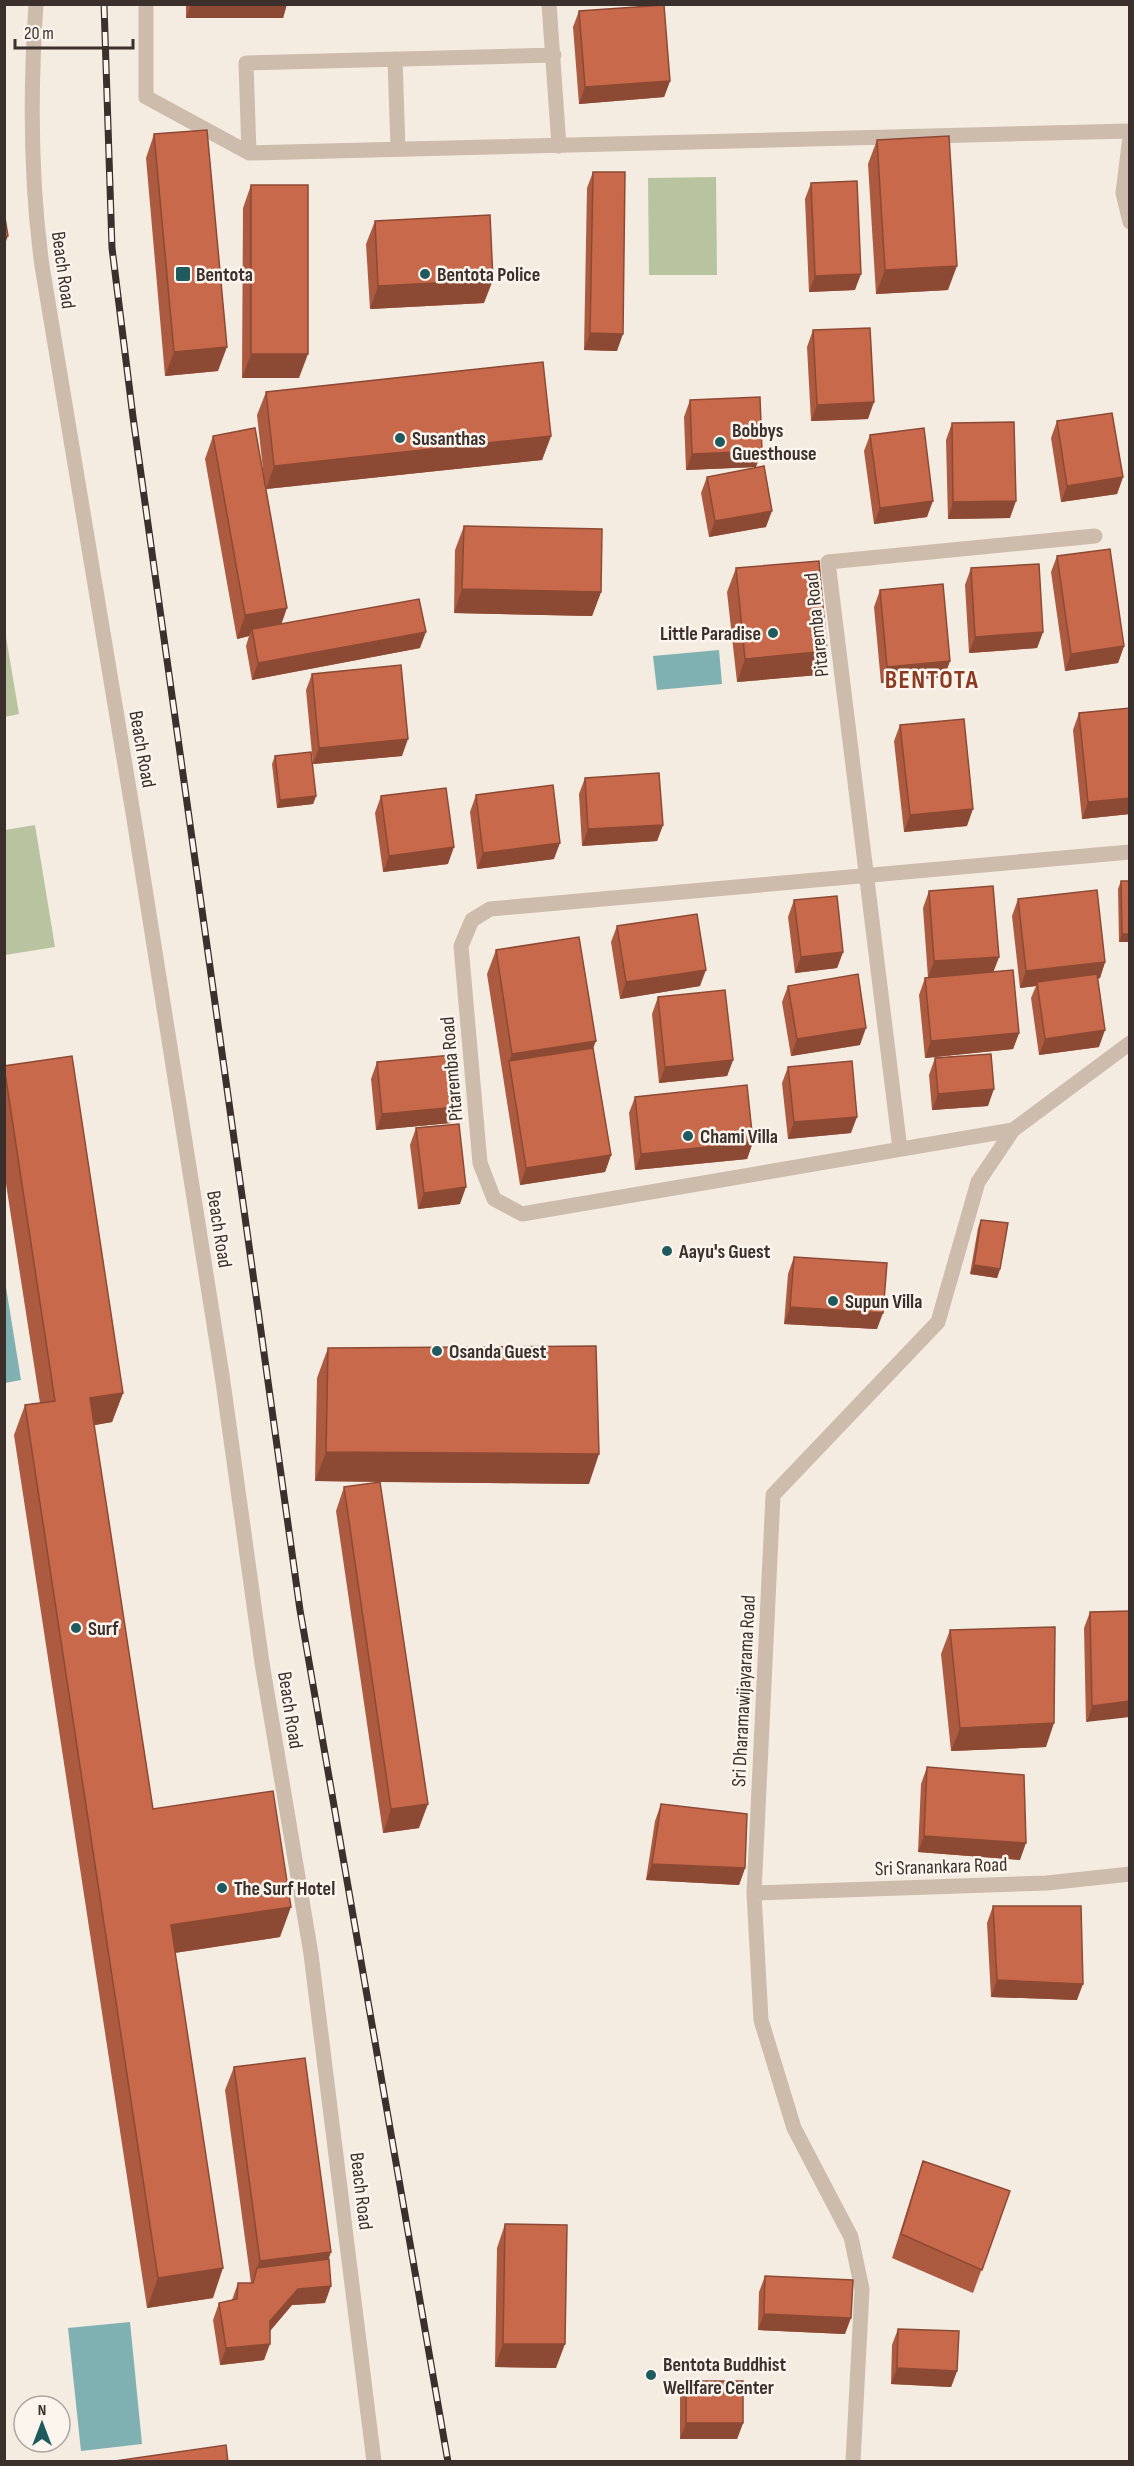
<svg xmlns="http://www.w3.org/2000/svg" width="1134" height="2466" viewBox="0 0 1134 2466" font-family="'Sofia Sans Condensed',sans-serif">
	<rect width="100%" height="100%" fill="#f4ebe1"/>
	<path fill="#b8c4a0" d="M716 177 717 275H649L648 178Z
		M5 631 19 714 5 717H4Z
		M35 825 55 947 5 955V830Z"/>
	<path fill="#7fb0b2" d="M719 650 722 684 657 690 653 656Z
		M5 1281 21 1380 5 1383H4Z
		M130 2322 142 2444 81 2451 68 2328Z"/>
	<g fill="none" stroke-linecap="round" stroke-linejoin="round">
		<path stroke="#cdbbac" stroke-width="15" d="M36 4C30 93 30 178 42 266L134 819 222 1375 262 1663 311 1954 374 2462
			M146 4V97L249 153
			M549 4 559 146
			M554 55 246 63 249 153 1130 131
			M395 59 398 149
			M1130 137 1123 193 1130 222
			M1013 1130 522 1214 494 1199 480 1163 461 946 472 920 490 909 1130 852
			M900 1149 828 562 1095 536
			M754 1893 1047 1883 1130 1874
			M853 2462 862 2289 851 2237 794 2128 761 2020 754 1893 773 1495 938 1322 978 1182 1013 1130 1130 1043"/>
		<defs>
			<path id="rail" d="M104 4 112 248 133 417 300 1610 448 2462"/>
		</defs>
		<use href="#rail" stroke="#3b302b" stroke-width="7"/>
		<use href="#rail" stroke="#fbf5ee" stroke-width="4.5" stroke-dasharray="14" stroke-linecap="butt"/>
	</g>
	<path fill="#ac5a40" d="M186 4H287L283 18H186Z
		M579 11 670 81 664 97 579 104 573 27Z
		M154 134 218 371 165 376 146 158Z
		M877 140 948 290 876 294 868 164Z
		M593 172 617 351 584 350 587 188Z
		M811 183 855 290 809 292 805 199Z
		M251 185 299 378H242L243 208Z
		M375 221 484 303 370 309 366 244Z
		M813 330 868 419 811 421 807 347Z
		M266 392 551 436 542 460 266 489 281 624 420 648 252 680 246 646 249 636 237 639 205 459 213 436 265 488 257 415Z
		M690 400 756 467 686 470 684 417Z
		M1057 421 1123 477 1117 494 1061 502 1051 438Z
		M952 423 1010 518 948 519 946 440Z
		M870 435 927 517 874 524 864 451Z
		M707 477 766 527 709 537 701 493Z
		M464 526 601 592 592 616 454 613 455 550Z
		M1057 556 1124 646 1118 663 1065 671 1051 572Z
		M736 568 818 675 737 682 727 592Z
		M971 568 1043 632 1037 648 969 653 965 585Z
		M880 590 950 661 944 677 881 683 874 607Z
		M312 674 402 756 313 764 306 690Z
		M1130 708V814L1082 819 1073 730 1079 713Z
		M900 725 967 826 904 832 894 741Z
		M275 756 316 796 313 804 277 808 272 764Z
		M585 778 663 825 657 841 582 846 579 794Z
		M476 795 554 859 477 869 470 812Z
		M381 796 448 864 383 872 375 813Z
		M1121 881H1130V942H1119L1118 889Z
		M929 891 999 957 993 972 1019 1033 1013 1049 925 1058 919 995 925 978H928L923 908Z
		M1018 899 1105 962 1100 978 1098 979 1099 1047 1039 1055 1031 998 1036 986 1020 988 1012 916Z
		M794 900 843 952 837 968 795 973 788 917Z
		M617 926 700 986 620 999 611 942Z
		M496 950 593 1048 611 1155 605 1172 520 1185 487 974Z
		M788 986 860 1045 791 1056 782 1002Z
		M658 997 733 1060 727 1076 659 1083 652 1014Z
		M935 1058 988 1106 932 1110 929 1075Z
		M377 1062 451 1123 376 1130 371 1079Z
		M4 1066 123 1393 112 1422 94 1425 153 1809 280 1937 175 1953 213 2298 147 2308 14 1435 25 1405 40 1403 4 1171Z
		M788 1067 851 1133 788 1139 782 1083Z
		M635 1097 753 1142 747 1159 635 1170 629 1113Z
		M416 1128 460 1204 418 1209 410 1145Z
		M981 1220 1000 1269 997 1278 970 1274 978 1228Z
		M794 1257 877 1329 784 1324 788 1274Z
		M328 1348 589 1484 380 1482 419 1828 383 1833 336 1511 344 1487 380 1482 315 1481 317 1378Z
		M1130 1611 1086 1722 1084 1628 1090 1612Z
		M950 1630 1046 1747 951 1751 941 1654Z
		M927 1767 1020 1860 918 1852 921 1784Z
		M661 1804 745 1868 739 1885 646 1880 655 1821Z
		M993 1906 1077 2000 991 1997 987 1923Z
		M234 2067 329 2259 325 2303 292 2305 270 2331 264 2360 220 2365 213 2320 219 2303 232 2300 238 2283H251L225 2090Z
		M923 2161 1010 2191 973 2293 892 2258 915 2185Z
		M505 2224 556 2368 495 2367 497 2248Z
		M765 2276 845 2334 758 2330 759 2292Z
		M898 2329 957 2371 951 2387 891 2384 892 2345Z
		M686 2381 743 2423 737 2439H680V2398Z"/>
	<path fill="#8c4a34" d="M191 4H287L283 18H186Z
		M670 81 664 97 579 104 585 87Z
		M8 236 4 246V237Z
		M957 266 948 290 876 294 885 270Z
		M861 274 855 290 809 292 815 276Z
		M493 280 484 303 370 309 378 286Z
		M590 333 623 334 617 351 584 350Z
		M227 347 218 371 165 376 174 352Z
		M251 354H308L299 378H242Z
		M874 402 868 419 811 421 817 405Z
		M551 436 542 460 266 489 274 466Z
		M762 451 756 467 686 470 692 454Z
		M1123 477 1117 494 1061 502 1067 486Z
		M933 501 927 517 874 524 880 508Z
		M1016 501 1010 518 948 519 953 502Z
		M772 511 766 527 709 537 715 521Z
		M462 589 601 592 592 616 454 613Z
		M287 608 279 631 252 629 249 636 237 639 245 615Z
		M426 632 420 648 252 680 258 663Z
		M1043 632 1037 648 969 653 975 637Z
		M1124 646 1118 663 1065 671 1071 654Z
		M827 651 818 675 737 682 745 659Z
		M950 661 944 677 881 683 887 667Z
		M408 739 402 756 313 764 319 748Z
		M316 796 313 804 277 808 280 800Z
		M1130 798V814L1082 819 1088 802Z
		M973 809 967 826 904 832 910 815Z
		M663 825 657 841 582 846 588 829Z
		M560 843 554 859 477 869 483 853Z
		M454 847 448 864 383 872 389 856Z
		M1122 934H1130V942H1119Z
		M843 952 837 968 795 973 801 957Z
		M999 957 993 973 928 978 934 961Z
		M1105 962 1100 978 1038 986 1037 982 1036 986 1020 988 1026 971Z
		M706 970 700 986 620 999 626 982Z
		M866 1028 860 1045 791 1056 797 1039Z
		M1105 1030 1099 1047 1039 1055 1045 1039Z
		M1019 1033 1013 1049 925 1058 931 1041Z
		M596 1041 587 1064 509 1061 512 1054Z
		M733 1060 727 1076 659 1083 665 1067Z
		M994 1089 988 1106 932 1110 938 1094Z
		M457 1107 451 1123 376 1130 382 1114Z
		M857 1117 851 1133 788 1139 794 1122Z
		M753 1142 747 1159 635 1170 641 1154Z
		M611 1155 605 1172 520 1185 526 1168Z
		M466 1187 460 1204 418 1209 424 1193Z
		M974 1265 1000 1269 997 1278 970 1274Z
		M790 1307 883 1313 877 1329 784 1324Z
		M123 1393 112 1422 79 1428 90 1398Z
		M326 1452 599 1454 589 1484 315 1481Z
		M1130 1701V1717L1086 1722 1092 1706Z
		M1054 1723 1046 1747 951 1751 960 1728Z
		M428 1804 419 1828 383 1833 391 1809Z
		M924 1836 1026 1843 1020 1860 918 1852Z
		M652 1864 745 1868 739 1885 646 1880Z
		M291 1907 280 1937 160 1955 171 1925Z
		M997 1980 1083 1984 1077 2000 991 1997Z
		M331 2252 323 2276 257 2268 260 2261Z
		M223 2268 213 2298 147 2308 158 2278Z
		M331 2286 325 2303 292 2305 264 2338 270 2321 298 2289Z
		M764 2314 851 2318 845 2334 758 2330Z
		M270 2344 264 2360 220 2365 226 2348Z
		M503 2344H565L556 2368 495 2367Z
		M897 2368 957 2371 951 2387 891 2384Z
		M686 2423H743L737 2439H680Z"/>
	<path fill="#c8694b" stroke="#8c4a34" stroke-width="1.5" d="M664 5 670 81 585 87 579 11Z
		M207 130 227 347 174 352 154 134Z
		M949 136 957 266 885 270 877 140Z
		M593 172H625L623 334 590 333Z
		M857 181 861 274 815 276 811 183Z
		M251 185H308V354H251Z
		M4 212 8 236 4 237Z
		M490 215 493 280 378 286 375 221Z
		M870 328 874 402 817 405 813 330Z
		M543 362 551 436 274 466 266 392Z
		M760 397 762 451 692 454 690 400Z
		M1112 413 1123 477 1067 486 1057 421Z
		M1014 422 1016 501 953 502 952 423Z
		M255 428 287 608 245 615 213 436Z
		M924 428 933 501 880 508 870 435Z
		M764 466 772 511 715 521 707 477Z
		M464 526 602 529 601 592 462 589Z
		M1110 549 1124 646 1071 654 1057 556Z
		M819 561 827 651 745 659 736 568Z
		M1039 564 1043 632 975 637 971 568Z
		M943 584 950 661 887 667 880 590Z
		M419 599 426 632 258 663 252 629Z
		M401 665 408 739 319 748 312 674Z
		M1130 708V798L1088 802 1079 713Z
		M964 719 973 809 910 815 900 725Z
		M311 752 316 796 280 800 275 756Z
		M659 773 663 825 588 829 585 778Z
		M553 785 560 843 483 853 476 795Z
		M446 788 454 847 389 856 381 796Z
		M1121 881H1130V934H1122Z
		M993 886 999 957 934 961 929 891Z
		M1097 890 1105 962 1026 971 1018 899Z
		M837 896 843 952 801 957 794 900Z
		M697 914 706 970 626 982 617 926Z
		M579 937 596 1041 512 1054 496 950Z
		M1013 970 1019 1033 931 1041 925 978Z
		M858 974 866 1028 797 1039 788 986Z
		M1097 974 1105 1030 1045 1039 1037 982Z
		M725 990 733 1060 665 1067 658 997Z
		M593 1048 611 1155 526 1168 509 1061Z
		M991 1054 994 1089 938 1094 935 1058Z
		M452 1055 457 1107 382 1114 377 1062Z
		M72 1056 123 1393 90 1398 153 1809 273 1791 291 1907 171 1925 223 2268 158 2278 25 1405 55 1401 4 1066Z
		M852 1061 857 1117 794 1122 788 1067Z
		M747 1085 753 1142 641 1154 635 1097Z
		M459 1124 466 1187 424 1193 416 1128Z
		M981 1220 1008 1223 1000 1269 974 1265Z
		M794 1257 887 1263 883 1313 790 1307Z
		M596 1346 599 1454 326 1452 328 1348Z
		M380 1482 428 1804 391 1809 344 1487Z
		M1130 1611V1701L1092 1706 1090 1612Z
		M1055 1627 1054 1723 960 1728 950 1630Z
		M927 1767 1024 1775 1026 1843 924 1836Z
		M661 1804 747 1814 745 1868 652 1864Z
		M993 1906H1081L1083 1984 997 1980Z
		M305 2058 331 2252 260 2261 234 2067Z
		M923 2161 1010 2191 982 2270 901 2234Z
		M505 2224 567 2225 565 2344H503Z
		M329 2259 331 2286 298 2289 270 2321V2344L226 2348 219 2303 237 2299 238 2283H253L257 2268Z
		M765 2276 853 2280 851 2318 764 2314Z
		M898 2329 959 2331 957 2371 897 2368Z
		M686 2381H743V2423H686Z
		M226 2445 228 2462H108Z"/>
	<g fill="#1f5a5e" stroke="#fbf5ee" stroke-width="2">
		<rect x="175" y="266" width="16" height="16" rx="3"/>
		<circle cx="425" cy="274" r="6"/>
		<circle cx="400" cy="438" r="6"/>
		<circle cx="720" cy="442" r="6"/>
		<circle cx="773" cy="633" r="6"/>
		<circle cx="688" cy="1136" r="6"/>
		<circle cx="667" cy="1251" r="6"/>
		<circle cx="833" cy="1301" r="6"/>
		<circle cx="437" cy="1351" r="6"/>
		<circle cx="76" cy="1628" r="6"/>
		<circle cx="222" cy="1888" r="6"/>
		<circle cx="651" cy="2375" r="6"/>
	</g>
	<g text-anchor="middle" stroke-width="5" stroke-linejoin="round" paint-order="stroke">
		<g font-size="20" fill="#3b302b" stroke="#fbf5ee">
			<text transform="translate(64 270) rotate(82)" y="7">Beach Road</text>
			<text transform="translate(816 625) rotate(-96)" y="7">Pitaremba Road</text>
			<text transform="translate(143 749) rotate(80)" y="7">Beach Road</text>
			<text transform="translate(451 1069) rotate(-95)" y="7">Pitaremba Road</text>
			<text transform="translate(220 1229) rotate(81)" y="7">Beach Road</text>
			<text transform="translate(743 1691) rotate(-87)" y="7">Sri Dharamawijayarama Road</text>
			<text transform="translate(291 1710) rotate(81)" y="7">Beach Road</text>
			<text transform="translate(941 1866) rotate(-2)" y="7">Sri Sranankara Road</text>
			<text transform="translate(362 2191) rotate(83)" y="7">Beach Road</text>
		</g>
		<g font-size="20" font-weight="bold" fill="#3b302b" stroke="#fbf5ee" text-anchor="start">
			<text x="196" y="281">Bentota</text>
			<text x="437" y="281">Bentota Police</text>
			<text x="732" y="437">Bobbys<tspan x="732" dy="23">Guesthouse</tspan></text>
			<text x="412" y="445">Susanthas</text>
			<text x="761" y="640" text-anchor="end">Little Paradise</text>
			<text x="700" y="1143">Chami Villa</text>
			<text x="679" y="1258">Aayu's Guest</text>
			<text x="845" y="1308">Supun Villa</text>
			<text x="449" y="1358">Osanda Guest</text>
			<text x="88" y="1635">Surf</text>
			<text x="234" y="1895">The Surf Hotel</text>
			<text x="663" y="2371">Bentota Buddhist<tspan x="663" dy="23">Wellfare Center</tspan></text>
		</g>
		<g font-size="26" font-weight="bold" letter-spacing="1.5" fill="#8c3b22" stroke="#fbf5ee">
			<text x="932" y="688">BENTOTA</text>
		</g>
	</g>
	<rect width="1134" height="2466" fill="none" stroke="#3b302b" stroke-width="12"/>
	<g transform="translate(42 2424)"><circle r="28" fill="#fbf5ee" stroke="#aea6a0" stroke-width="1.5"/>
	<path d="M0-4.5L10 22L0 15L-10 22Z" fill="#1f5a5e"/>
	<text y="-9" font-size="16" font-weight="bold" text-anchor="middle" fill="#3b302b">N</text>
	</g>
	<path d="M15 39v9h118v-9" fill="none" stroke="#3b302b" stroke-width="3"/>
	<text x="24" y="39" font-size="18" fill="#3b302b" stroke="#fbf5ee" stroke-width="4.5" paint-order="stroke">20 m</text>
</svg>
